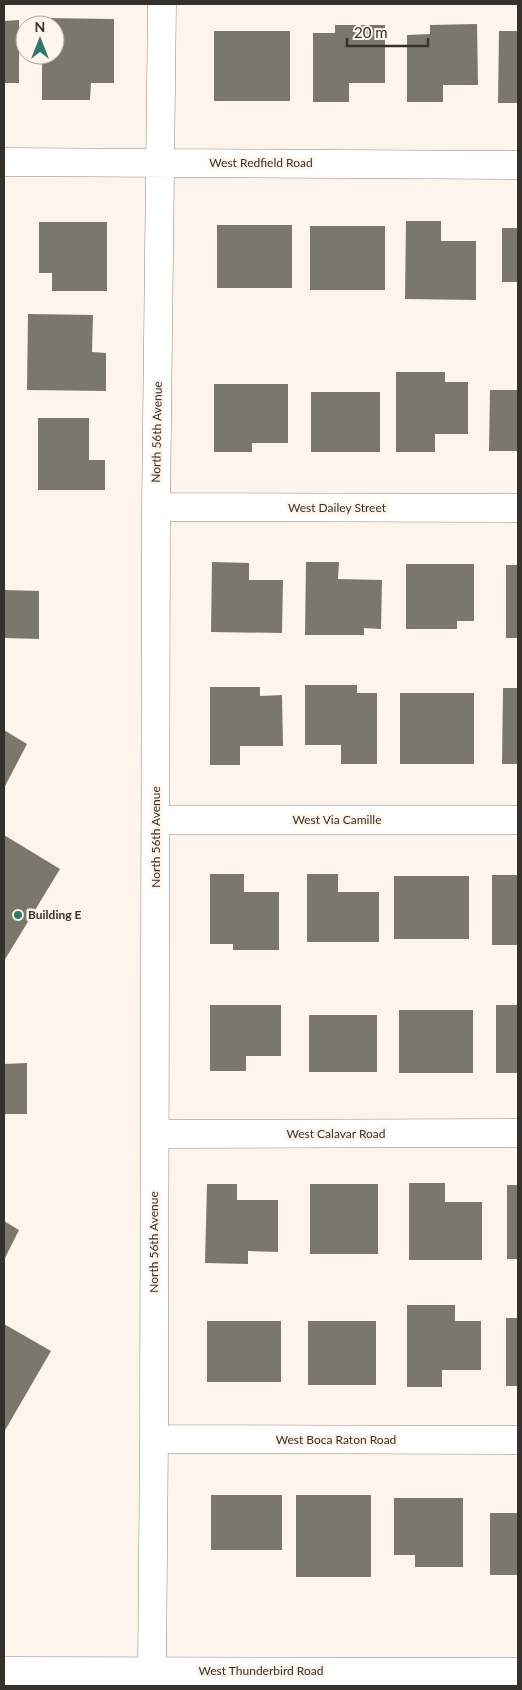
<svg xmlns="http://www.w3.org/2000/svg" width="522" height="1690" viewBox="0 0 522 1690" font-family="Lato,sans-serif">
	<rect width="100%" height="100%" fill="#fdf4ec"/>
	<path fill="#7c776b" d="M42 18 114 19V83H91L90 100H42V55H55V25H42Z
		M19 20V83H4V21Z
		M477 24 478 85H443V102H407V35L430 34V25Z
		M335 25H385V83H349V102H313V33H335Z
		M214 31H290V101H214Z
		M499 31H518V103H498Z
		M406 221H441V241H476V300L405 299Z
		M39 222H107V291H52V273H39Z
		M217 225H292V288H217Z
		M310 226H385V290H310Z
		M502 228H518V282H502Z
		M28 314 93 315 92 352 106 353V391L27 390Z
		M396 372H445V382H468V434H435V452H396Z
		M214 384H288V443H252V452H214Z
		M490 390H518V451H489Z
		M311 392H380V452H311Z
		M38 418H89V460H105V490H38Z
		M212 562 249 563V580H283L282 633 211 632Z
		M306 562H339L338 579 382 580 381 629 364 628V635H305Z
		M406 564H474V621H457V629H406Z
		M506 565H518V638H506Z
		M4 590 39 591V639L4 638Z
		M305 685H357V693H377V764H341V745H305Z
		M210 687H260V696L282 695 283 746H240V765H210Z
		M503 688H518V764H502Z
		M400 693H474V764H400Z
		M4 730 27 744 4 788Z
		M4 835 60 869 4 961Z
		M210 874H244V892H279V950H233V944H210Z
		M307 874H338V892H379V942H307Z
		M492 875H518V945H492Z
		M394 876H469V939H394Z
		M210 1005H281V1056H246V1071H210Z
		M496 1005H518V1073H496Z
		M399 1010H473V1073H399Z
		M309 1015H377V1072H309Z
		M27 1063V1114H4V1064Z
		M409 1183H445V1202H482V1260H409Z
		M207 1184H237V1200H278V1252L248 1251V1264L205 1263Z
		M310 1184H378V1254H310Z
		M507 1185H518V1259H507Z
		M4 1221 19 1230 4 1260Z
		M407 1305H455V1321H481V1370H442V1387H407Z
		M506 1318H518V1386H506Z
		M207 1321H281V1382H207Z
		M308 1321H376V1385H308Z
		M4 1324 51 1351 4 1432Z
		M211 1495H282V1550H211Z
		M296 1495H371V1577H296Z
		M394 1498H463V1567H415V1555H394Z
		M490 1513H518V1575H490Z"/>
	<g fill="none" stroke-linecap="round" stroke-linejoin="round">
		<defs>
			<path id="street" d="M4 162 518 165
				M156 507 518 508
				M156 820H518
				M155 1134 518 1133
				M154 1439 518 1440
				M152 1671 154 1439 156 507 162 4"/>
			<path id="secondary" d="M4 1671 518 1672"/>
		</defs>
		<use href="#street" stroke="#91877d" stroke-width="29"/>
		<use href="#secondary" stroke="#91877d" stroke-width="29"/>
		<use href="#street" stroke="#fff" stroke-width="28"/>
		<use href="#secondary" stroke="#fff" stroke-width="28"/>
	</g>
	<circle fill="#337769" stroke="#fdf4ec" stroke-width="2" cx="18" cy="915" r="5"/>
	<g text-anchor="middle" stroke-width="5" stroke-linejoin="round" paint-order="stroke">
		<g font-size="12" fill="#35312d" stroke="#fdf4ec">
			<text x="261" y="167">West Redfield Road</text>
			<text transform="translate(157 432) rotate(-89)" y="4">North 56th Avenue</text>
			<text x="337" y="512">West Dailey Street</text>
			<text x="337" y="824">West Via Camille</text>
			<text transform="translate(156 837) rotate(-90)" y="4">North 56th Avenue</text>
			<text x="336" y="1138">West Calavar Road</text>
			<text transform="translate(154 1242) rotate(-90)" y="4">North 56th Avenue</text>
			<text x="336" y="1444">West Boca Raton Road</text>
			<text x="261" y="1675">West Thunderbird Road</text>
		</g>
		<g font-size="12" font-weight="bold" fill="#35312d" stroke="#fdf4ec" text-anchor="start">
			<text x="28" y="919">Building E</text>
		</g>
	</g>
	<rect width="522" height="1690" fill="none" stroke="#35312d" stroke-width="10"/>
	<g transform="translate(40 40)"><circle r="24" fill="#fdf4ec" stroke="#ada6a0"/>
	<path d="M0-4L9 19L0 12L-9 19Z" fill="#337769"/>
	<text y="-8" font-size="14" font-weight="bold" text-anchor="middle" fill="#35312d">N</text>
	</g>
	<path d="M347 38v8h81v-8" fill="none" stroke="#35312d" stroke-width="2.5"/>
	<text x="354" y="38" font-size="15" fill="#35312d" stroke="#fdf4ec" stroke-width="4" paint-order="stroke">20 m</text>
</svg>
